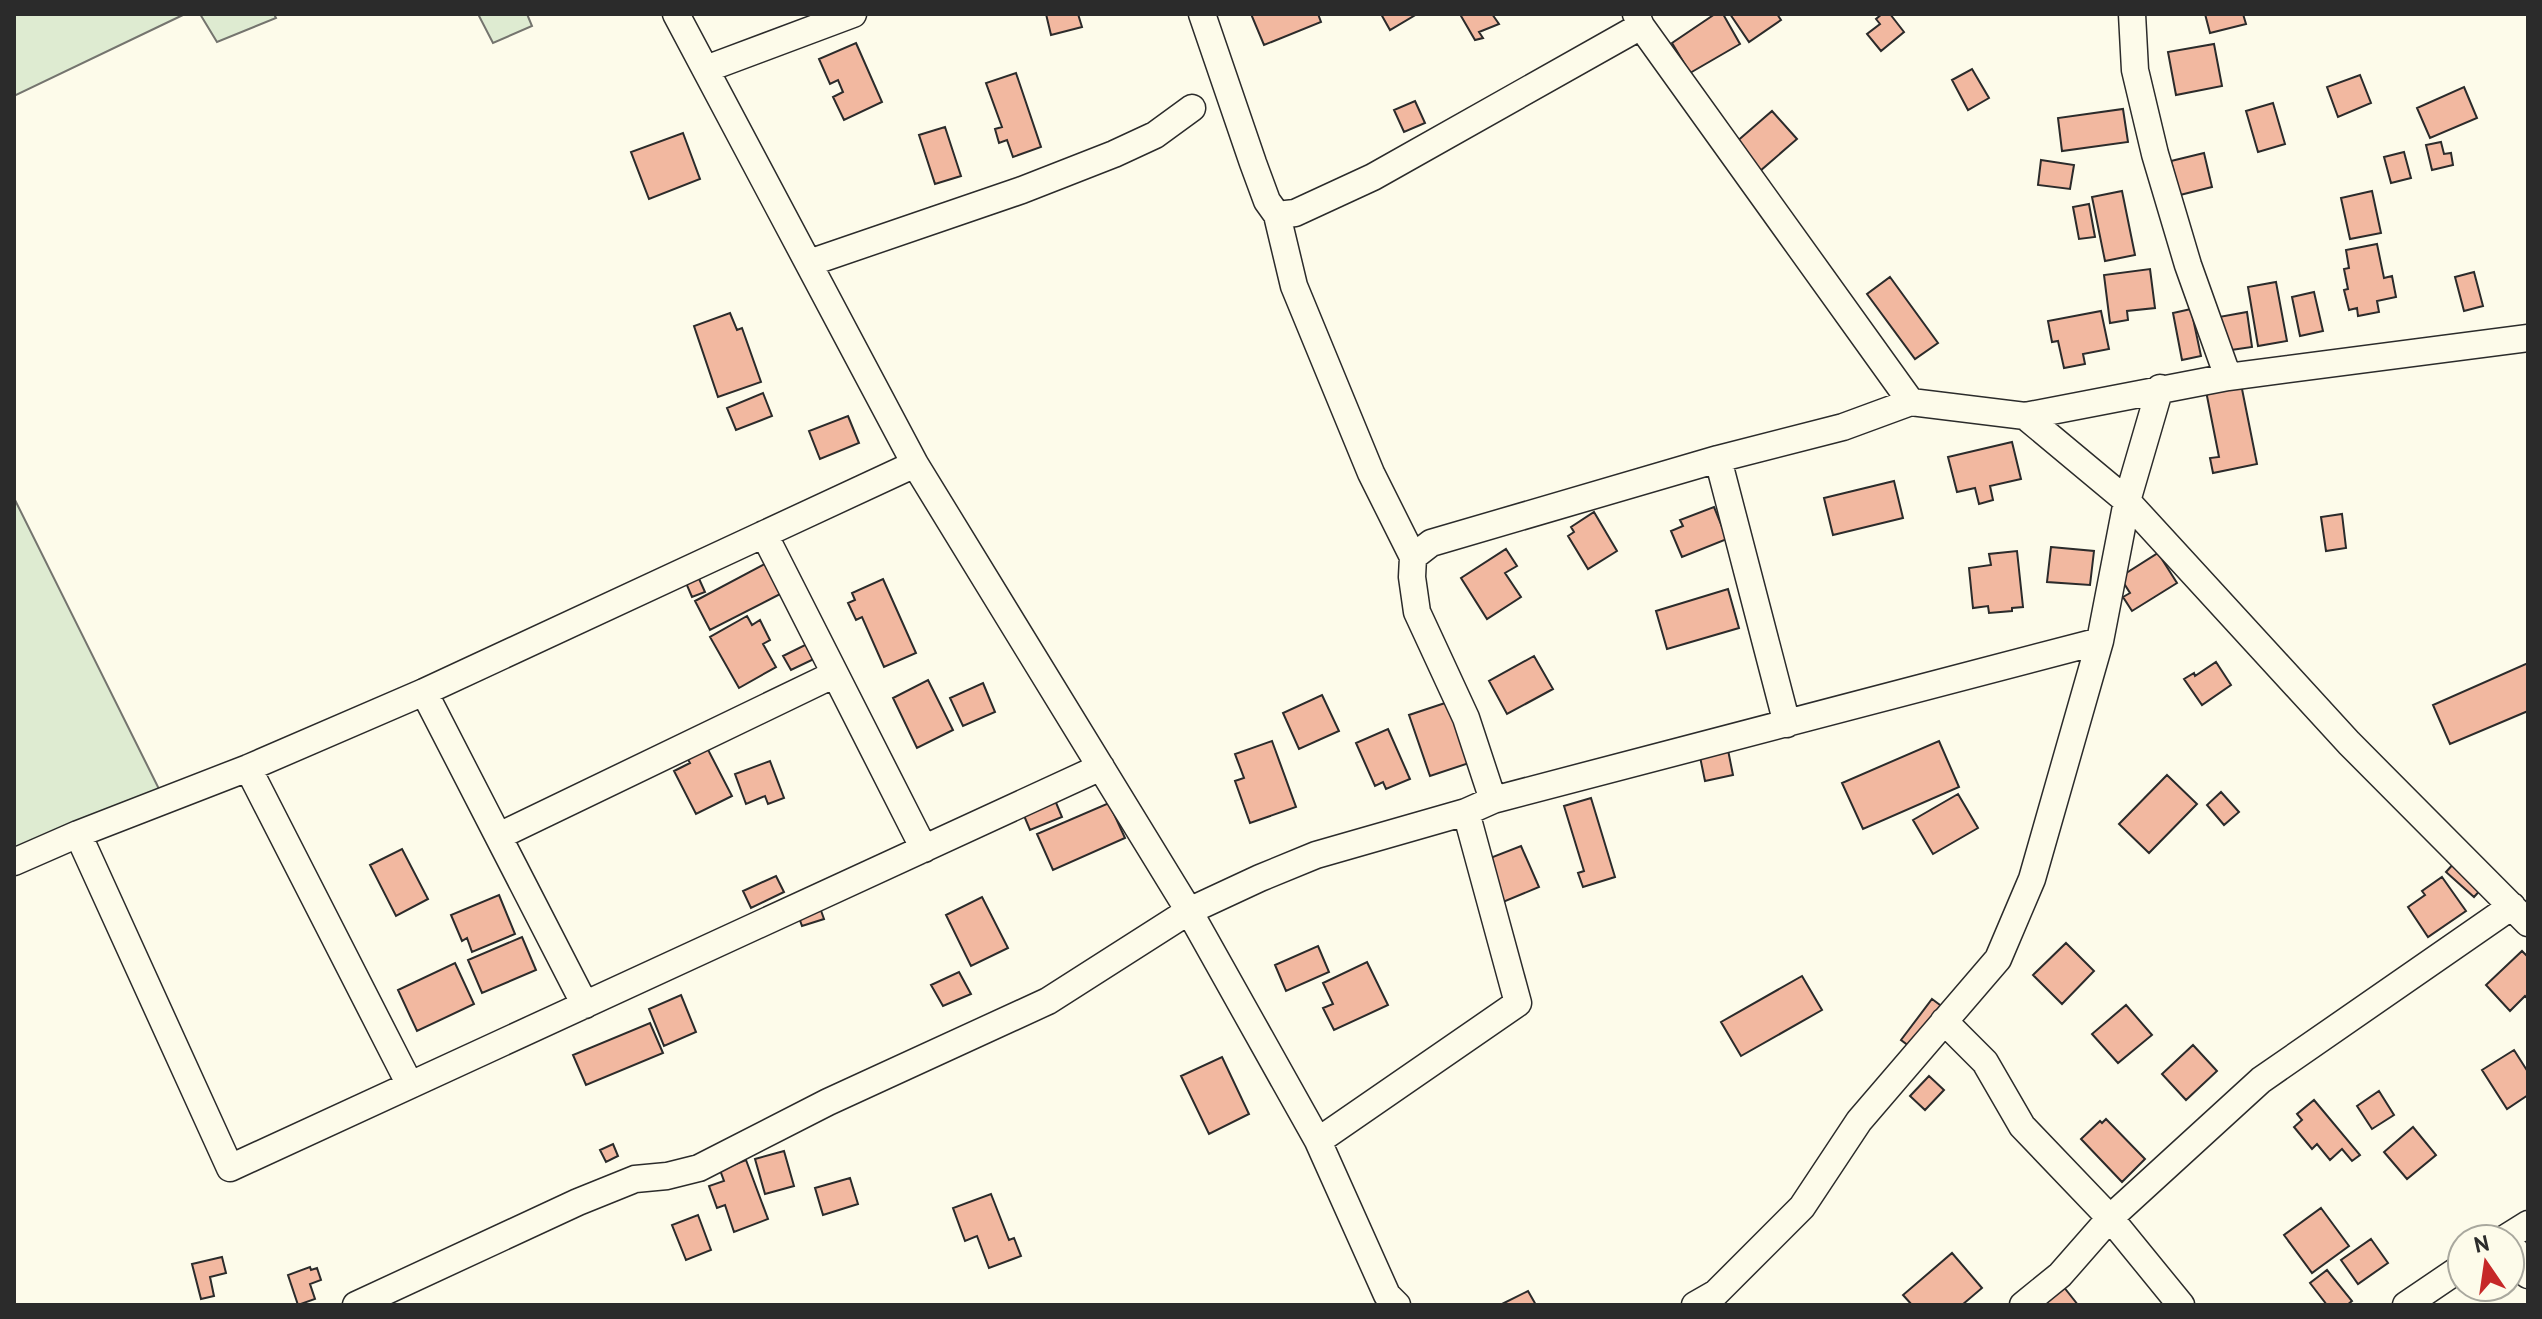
<svg xmlns="http://www.w3.org/2000/svg" width="2542" height="1319" viewBox="0 0 2542 1319" font-family="'PT Sans',sans-serif">
	<rect width="100%" height="100%" fill="#fdfbea"/>
	<path fill="#deebd1" stroke="#74746e" stroke-width="2" d="M14 14H185L14 96Z
		M200 14H274L276 18 217 42Z
		M478 14H527L532 26 493 43Z
		M14 498 159 789 14 852Z"/>
	<path fill="#f2b8a0" stroke="#2b2b2b" stroke-width="2" d="M1046 14H1078L1082 27 1051 35Z
		M1251 14H1318L1321 22 1264 45Z
		M1381 14H1417L1390 30Z
		M1465 14H1492L1499 24 1479 32 1483 38 1475 40 1461 16Z
		M1715 14H1723L1740 44 1690 73 1672 43Z
		M1730 14H1777L1781 20 1749 42Z
		M1882 14H1890L1904 32 1881 51 1867 34 1880 24 1876 19Z
		M2205 14H2243L2246 24 2210 33Z
		M856 43 882 102 844 120 833 97 843 92 838 80 830 84 819 59Z
		M2214 44 2222 86 2176 95 2168 52Z
		M1972 69 1989 98 1968 110 1952 80Z
		M1016 73 1041 147 1013 157 1007 140 999 143 995 129 1002 127 986 83Z
		M2360 75 2371 103 2338 117 2327 87Z
		M2464 87 2477 118 2430 138 2417 108Z
		M1415 101 1425 123 1404 132 1394 110Z
		M2273 103 2285 144 2258 152 2246 111Z
		M2123 109 2128 142 2062 151 2058 118Z
		M1772 111 1797 139 1760 171 1735 143Z
		M945 127 961 176 935 184 919 135Z
		M683 133 700 179 649 199 631 152Z
		M2441 142 2444 154 2451 153 2453 165 2432 170 2426 145Z
		M2404 152 2411 178 2391 183 2384 157Z
		M2204 153 2212 187 2180 195 2171 161Z
		M2041 160 2074 165 2070 189 2038 185Z
		M2122 191 2135 255 2105 261 2092 197Z
		M2372 191 2381 233 2350 239 2341 198Z
		M2089 204 2095 237 2079 239 2073 207Z
		M2377 244 2384 278 2392 276 2396 297 2377 301 2379 312 2358 316 2357 308 2349 310 2344 290 2348 289 2344 269 2349 268 2346 250Z
		M2150 269 2155 308 2127 311 2128 320 2110 323 2104 275Z
		M2474 272 2483 306 2464 311 2455 277Z
		M1890 277 1938 343 1915 359 1867 294Z
		M2276 282 2287 341 2258 346 2248 287Z
		M2314 292 2323 331 2300 336 2292 297Z
		M2191 309 2201 356 2182 360 2173 313Z
		M2101 311 2109 349 2083 354 2085 364 2064 368 2058 341 2052 342 2048 321Z
		M2247 312 2252 347 2224 351 2219 317Z
		M730 313 737 330 742 328 761 382 718 397 694 326Z
		M2241 384 2257 464 2213 473 2210 458 2219 457 2206 391Z
		M763 393 772 416 736 430 727 408Z
		M848 416 859 443 820 459 809 431Z
		M2012 442 2021 479 1990 486 1993 500 1979 504 1975 488 1957 492 1948 457Z
		M1894 481 1903 518 1833 535 1824 498Z
		M1714 507 1727 539 1682 557 1671 531 1683 526 1680 520Z
		M1594 512 1617 551 1588 569 1568 536 1574 532 1571 527Z
		M2342 514 2346 548 2326 551 2321 517Z
		M2051 547 2094 551 2090 585 2047 582Z
		M1506 549 1517 566 1505 573 1521 597 1487 619 1461 578Z
		M2017 551 2023 607 2012 608V611L1989 613 1988 606 1973 608 1969 568 1991 565 1989 554Z
		M2158 553 2177 583 2132 611 2123 597 2130 593 2120 577Z
		M772 560 788 590 710 630 695 601Z
		M696 572 705 592 692 597 683 576Z
		M883 579 916 653 884 667 862 617 856 620 848 603 855 600 852 593Z
		M1728 589 1739 628 1667 649 1656 611Z
		M747 616 752 625 760 620 770 640 763 644 776 667 739 688 710 637Z
		M809 643 816 658 791 670 783 656Z
		M1534 656 1553 689 1507 714 1489 681Z
		M2216 662 2231 685 2202 705 2184 679 2194 673 2195 676Z
		M2528 663V711L2450 744 2433 705Z
		M928 680 953 730 917 748 893 698Z
		M983 683 995 712 963 726 950 698Z
		M1322 695 1339 731 1299 749 1283 713Z
		M1454 700 1475 761 1430 776 1409 715Z
		M1388 729 1410 779 1386 789 1383 782 1375 786 1356 743Z
		M1272 741 1296 807 1250 823 1235 781 1244 778 1235 754Z
		M1939 741 1959 787 1863 829 1842 783Z
		M704 742 732 796 696 814 674 771 690 763 684 753Z
		M1727 745 1733 775 1705 781 1699 752Z
		M770 761 784 798 768 804 765 796 746 804 735 774Z
		M2167 775 2197 804 2149 853 2119 824Z
		M2221 792 2239 812 2224 825 2207 805Z
		M1052 793 1062 817 1030 830 1020 806Z
		M1958 794 1978 828 1933 854 1913 820Z
		M1591 798 1615 877 1583 887 1578 873 1584 871 1564 806Z
		M1109 803 1125 838 1053 870 1037 834Z
		M1521 846 1539 887 1503 902 1485 860Z
		M402 849 428 899 396 916 370 865Z
		M2456 861 2484 886 2474 897 2446 872Z
		M776 876 784 892 751 908 743 891Z
		M2442 877 2466 911 2428 937 2408 907 2425 895 2422 891Z
		M499 895 515 934 472 952 467 938 462 941 451 915Z
		M982 897 1008 948 971 966 946 915Z
		M818 902 824 919 802 926 796 909Z
		M522 937 536 970 482 993 468 960Z
		M2066 943 2094 971 2062 1004 2033 975Z
		M1318 946 1329 972 1286 991 1275 965Z
		M2522 951 2528 957V999L2525 996 2510 1011 2486 985Z
		M1367 962 1388 1005 1334 1030 1323 1008 1333 1004 1323 983Z
		M455 963 474 1004 417 1031 398 990Z
		M959 972 971 994 943 1006 931 985Z
		M1802 976 1822 1010 1741 1056 1721 1022Z
		M681 995 696 1032 664 1046 649 1009Z
		M1932 999 1944 1008 1913 1049 1901 1040Z
		M2126 1005 2152 1035 2118 1063 2092 1034Z
		M650 1023 663 1053 586 1085 573 1055Z
		M2193 1045 2217 1071 2186 1100 2162 1074Z
		M2514 1050 2528 1072V1095L2507 1109 2482 1070Z
		M1222 1057 1249 1114 1209 1134 1181 1076Z
		M1929 1076 1944 1090 1925 1110 1910 1096Z
		M2379 1091 2394 1115 2372 1129 2357 1106Z
		M2314 1100 2360 1155 2352 1161 2342 1149 2330 1160 2317 1144 2312 1149 2294 1127 2302 1120 2297 1114Z
		M2106 1119 2145 1159 2122 1182 2081 1139 2100 1121 2102 1123Z
		M2413 1127 2436 1155 2407 1179 2384 1152Z
		M613 1144 618 1156 606 1162 600 1150Z
		M784 1151 794 1186 765 1194 755 1159Z
		M746 1160 768 1219 734 1232 725 1205 717 1208 709 1186 724 1181 720 1170Z
		M850 1178 858 1204 823 1215 815 1188Z
		M991 1194 1009 1240 1014 1238 1021 1256 989 1268 977 1236 965 1241 953 1208Z
		M2321 1208 2349 1246 2312 1273 2284 1235Z
		M698 1215 711 1250 686 1260 672 1225Z
		M2371 1239 2388 1263 2358 1284 2341 1260Z
		M1952 1253 1982 1288 1962 1305H1912L1903 1295Z
		M222 1257 226 1273 210 1277 214 1296 201 1299 192 1264Z
		M310 1267 311 1270 317 1268 321 1280 310 1284 315 1299 298 1305 288 1275Z
		M2327 1270 2352 1301 2347 1305H2327L2310 1283Z
		M2063 1286 2078 1305H2038Z
		M1528 1291 1536 1305H1500Z"/>
	<g fill="none" stroke-linecap="round" stroke-linejoin="round">
		<defs>
			<path id="minor" d="M676 14 915 464 1189 911 1318 1141 1387 1295 1397 1305
				M1202 14 1253 163 1267 201 1277 215 1295 213 1373 177 1641 26
				M1636 14 1641 26 1911 402
				M2132 14 2135 70 2155 154 2188 265 2228 377
				M706 69 853 14
				M1277 215 1294 286 1371 473 1413 557
				M809 263 1022 190 1114 154 1155 135 1192 108
				M2025 416 2127 501 2349 743 2528 923
				M1718 459 1843 427 1911 402 2025 416 2228 377 2528 338
				M764 534 924 849
				M424 692 585 1005
				M248 768 410 1085
				M1493 800 1466 718 1417 612 1412 577 1413 557 1431 543 1718 459 1787 724
				M78 834 230 1168 1101 767
				M499 836 835 674
				M14 862 78 834 248 768 424 692 915 464
				M1944 1021 1985 1062 2022 1126 2110 1218 2181 1305
				M1318 1141 1518 1003 1466 812
				M2504 1239 2528 1224
				M2510 1241 2528 1275
				M356 1305 578 1202 635 1179 667 1176 699 1168 828 1102 1048 1001 1189 911 1260 878 1316 855 1466 812 1493 800 2100 641
				M1695 1305 1716 1293 1802 1207 1859 1121 1998 959 2032 879 2100 641 2127 501 2160 388
				M2023 1305 2060 1275 2110 1218 2261 1080 2512 906
				M2406 1305 2462 1267"/>
		</defs>
		<use href="#minor" stroke="#2b2b2b" stroke-width="29"/>
		<use href="#minor" stroke="#fdfbea" stroke-width="26"/>
	</g>
	<rect width="2542" height="1319" fill="none" stroke="#2b2b2b" stroke-width="32"/>
	<g transform="translate(2486 1263) rotate(347)"><circle r="38" fill="#fdfbea" stroke="#a9a89e" stroke-width="2"/>
	<path d="M0-6L14 30L0 20L-14 30Z" fill="#c62828"/>
	<text y="-12" font-size="22" font-weight="bold" text-anchor="middle" fill="#2b2b2b">N</text>
	</g>
</svg>
